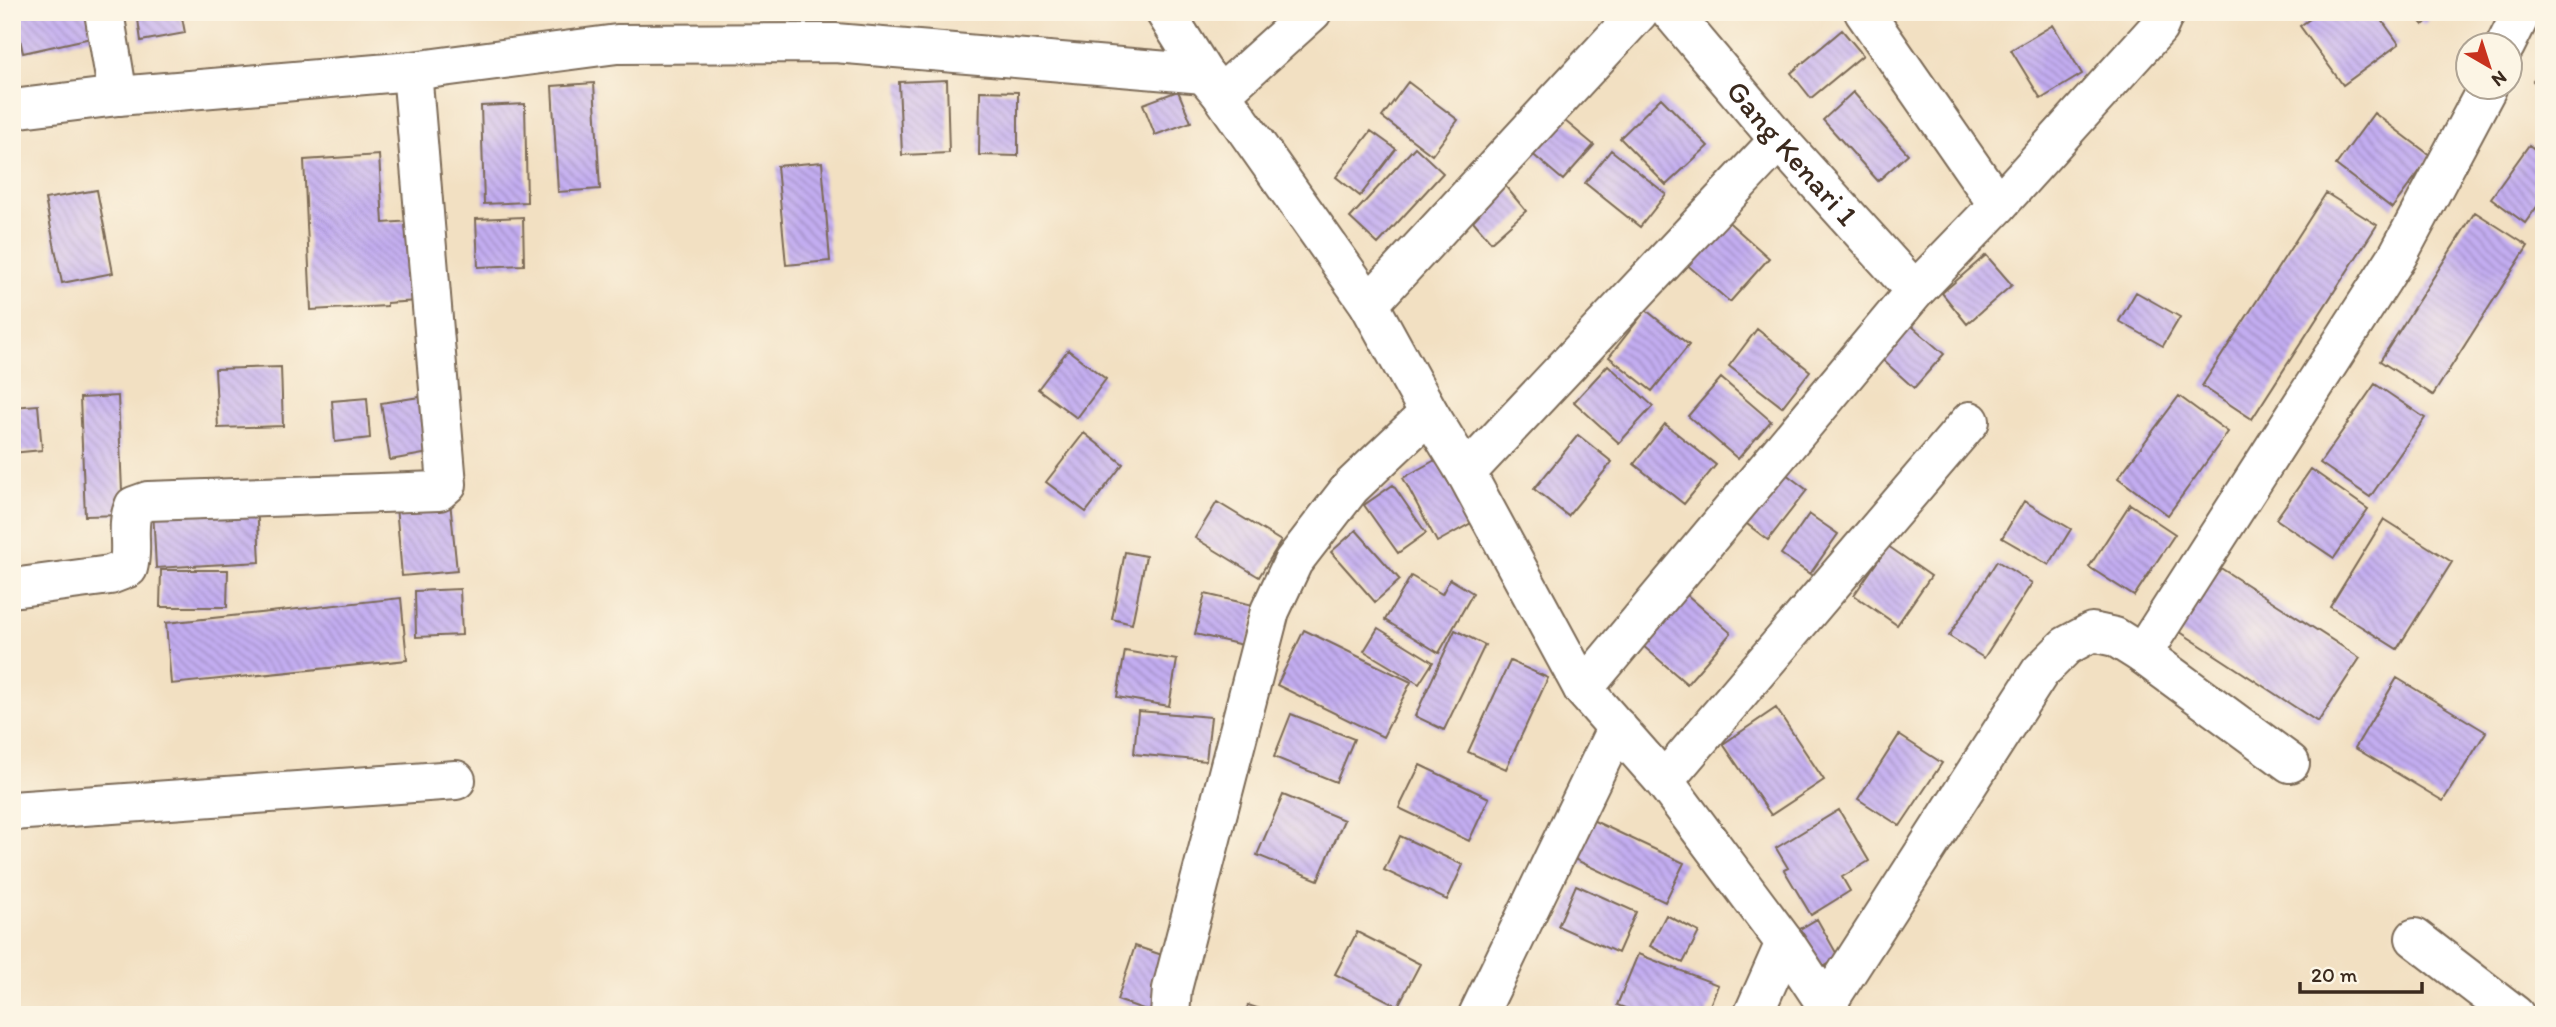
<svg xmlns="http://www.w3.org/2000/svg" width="2556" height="1027" viewBox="0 0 2556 1027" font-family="Itim,sans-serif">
	<defs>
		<pattern id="building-back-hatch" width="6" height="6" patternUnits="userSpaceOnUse" patternTransform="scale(1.75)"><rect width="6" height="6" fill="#c3adf1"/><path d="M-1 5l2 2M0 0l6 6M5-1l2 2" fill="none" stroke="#a08dc3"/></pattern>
	</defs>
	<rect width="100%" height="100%" fill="#fcf5e5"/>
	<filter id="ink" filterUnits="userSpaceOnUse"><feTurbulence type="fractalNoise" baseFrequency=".0143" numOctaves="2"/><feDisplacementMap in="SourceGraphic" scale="14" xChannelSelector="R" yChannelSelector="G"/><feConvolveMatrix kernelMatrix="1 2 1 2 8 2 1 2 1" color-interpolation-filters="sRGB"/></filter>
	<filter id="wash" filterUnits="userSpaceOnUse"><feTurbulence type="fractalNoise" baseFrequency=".00686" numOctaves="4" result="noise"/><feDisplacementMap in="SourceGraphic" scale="28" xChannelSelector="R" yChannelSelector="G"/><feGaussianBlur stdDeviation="1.57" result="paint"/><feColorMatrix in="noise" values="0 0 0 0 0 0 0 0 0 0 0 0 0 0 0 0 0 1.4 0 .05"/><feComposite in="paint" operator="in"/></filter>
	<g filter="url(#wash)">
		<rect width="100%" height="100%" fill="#f2e0c2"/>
		<g id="blocks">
			<path fill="url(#building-back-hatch)" d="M14 12H95L100 36 23 53Z
				M137 12H181L185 33 141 41Z
				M2320 12H2376L2399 44 2343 85 2300 26Z
				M2412 12H2437L2423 25Z
				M2053 25 2082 74 2041 99 2011 50Z
				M1842 30 1863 55 1811 98 1791 73Z
				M2544 70V92L2533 81Z
				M947 80 949 153 902 155 899 82Z
				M1408 82 1458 120 1432 155 1382 117Z
				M594 83 600 189 558 192 552 86Z
				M980 91 1018 92V156L979 155Z
				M1178 91 1191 122 1155 135 1143 104Z
				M1853 92 1908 154 1878 181 1823 120Z
				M1661 98 1708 146 1666 185 1620 138Z
				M525 104 527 202 484 204 481 106Z
				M1553 111 1594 145 1563 180 1523 146Z
				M2374 113 2431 156 2392 208 2336 165Z
				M1371 131 1396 149 1360 196 1336 177Z
				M2529 145 2544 156V197L2525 223 2491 198Z
				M1415 147 1443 173 1378 244 1350 218Z
				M1611 150 1666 194 1640 227 1585 183Z
				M379 155 383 223 412 221 417 301 387 303V306L311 310 304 160Z
				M822 162 830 261 786 265 777 166Z
				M1497 176 1526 211 1491 242 1461 207Z
				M97 190 113 273 62 283 45 199Z
				M2326 193 2377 225 2252 419 2202 386Z
				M2475 212 2528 246 2433 395 2380 361Z
				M523 217 524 265 478 267 476 219Z
				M1723 217 1769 258 1730 302 1684 262Z
				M1986 255 2012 285 1967 324 1942 293Z
				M2136 292 2180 317 2163 346 2119 321Z
				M1646 310 1689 345 1652 391 1609 357Z
				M1905 320 1944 354 1914 388 1875 353Z
				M1757 329 1810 371 1782 407 1729 366Z
				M1068 350 1106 379 1077 418 1038 389Z
				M1608 365 1653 406 1619 443 1574 402Z
				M281 367 283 426 218 428 215 369Z
				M1721 378 1771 421 1738 459 1688 416Z
				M2375 384 2425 418 2370 497 2320 463Z
				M118 396 123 515 85 516 80 398Z
				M2179 396 2228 432 2168 515 2118 478Z
				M420 397 429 453 390 460 381 403Z
				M367 398 370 438 335 442 332 401Z
				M38 405 42 450 12 453V407Z
				M1665 424 1716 465 1684 504 1634 464Z
				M1084 433 1123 464 1086 512 1046 482Z
				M1578 435 1612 462 1568 516 1534 489Z
				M1437 459 1471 523 1437 542 1403 478Z
				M1773 464 1807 490 1768 540 1734 514Z
				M2311 469 2368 509 2334 558 2276 519Z
				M1393 485 1426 533 1398 553 1364 505Z
				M450 501 457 571 402 576 396 506Z
				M2024 501 2071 529 2049 565 2002 538Z
				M1217 502 1281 541 1259 577 1195 538Z
				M257 503 260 562 156 568 153 509Z
				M2130 504 2175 534 2134 596 2089 567Z
				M1809 514 1838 534 1810 574 1781 554Z
				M2384 519 2452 562 2397 649 2330 607Z
				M1356 530 1400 580 1375 602 1331 552Z
				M1888 546 1931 576 1897 625 1854 595Z
				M1125 552 1146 556 1132 624 1112 619Z
				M1997 561 2032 583 1984 658 1949 636Z
				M2216 565 2360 658 2318 722 2174 628Z
				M161 570H228L227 607H160Z
				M1411 576 1442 594 1450 579 1473 593 1439 653 1385 620Z
				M460 589 462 635 416 637 415 591Z
				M1205 594 1257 606 1247 646 1195 634Z
				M1686 594 1731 633 1687 684 1642 645Z
				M401 598 407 660 171 684 166 623Z
				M1378 628 1433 662 1419 684 1364 651Z
				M1304 630 1411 682 1383 737 1277 685Z
				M1455 630 1485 645 1444 730 1415 716Z
				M1125 651 1177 660 1169 706 1117 697Z
				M1510 661 1548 678 1506 769 1468 752Z
				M2397 678 2486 732 2443 801 2355 748Z
				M1776 708 1824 780 1771 815 1723 744Z
				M1138 711 1211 717 1206 761 1134 754Z
				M1291 714 1354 739 1336 782 1274 757Z
				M1899 735 1942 763 1900 826 1858 799Z
				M1420 765 1489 798 1469 841 1399 808Z
				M1283 795 1344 820 1318 880 1257 855Z
				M1839 810 1869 861 1842 877 1850 891 1811 915 1784 870 1788 868 1776 848Z
				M1590 819 1684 863 1665 902 1572 858Z
				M1400 836 1463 865 1447 900 1384 870Z
				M1576 885 1636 912 1618 953 1558 926Z
				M1666 915 1699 932 1683 963 1650 946Z
				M1817 919 1839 958 1807 976 1785 938Z
				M1357 932 1420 964 1398 1006 1335 974Z
				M1135 946 1174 959 1155 1013 1117 1000Z
				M1638 954 1718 985 1706 1015H1643L1617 1005Z
				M1248 1005 1275 1014V1015H1245Z"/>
		</g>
	</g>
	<g filter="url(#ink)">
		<use href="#blocks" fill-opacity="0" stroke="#7b6a57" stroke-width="2"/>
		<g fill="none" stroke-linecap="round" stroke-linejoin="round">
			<defs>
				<g id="minor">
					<path d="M104 12 118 96"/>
					<path d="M1165 12 1204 74 1221 94 1369 304 1429 413 1466 473 1583 689 1664 781 1785 943 1833 1015"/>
					<path id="s1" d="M1671 12 1779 140 1915 291"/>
					<path d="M1864 12 1998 205"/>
					<path d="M2505 46 2522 12"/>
					<path d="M1221 94 1312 12"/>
					<path d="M12 109 118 96 412 71 617 44 835 43 1204 74"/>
					<path d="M1369 304 1639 12"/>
					<path d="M1466 473 1779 140"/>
					<path d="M12 588 110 575 128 568C134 547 125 526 134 506L148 501 439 491 447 484 412 71"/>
					<path d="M2142 654 2398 255 2487 88"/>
					<path d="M1583 689 1915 291 1998 205 2158 28 2165 12"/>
					<path d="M1664 781 1970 421"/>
					<path d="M12 811 456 780"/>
					<path d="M2415 938 2515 1015"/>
					<path d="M1826 1005 2040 672 2066 646 2092 632 2115 637 2142 654 2290 763"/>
					<path d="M1170 1015 1172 989 1270 611 1293 562 1351 487 1429 413"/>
					<path d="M1478 1015 1617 727"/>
					<path d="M1753 1015 1785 943"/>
				</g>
			</defs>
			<use href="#minor" stroke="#7b6a57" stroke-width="42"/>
			<use href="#minor" stroke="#fff" stroke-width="38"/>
		</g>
	</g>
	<g text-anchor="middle" stroke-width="6" stroke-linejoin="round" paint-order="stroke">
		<g font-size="30" fill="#3b2a1e" stroke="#fcf5e5">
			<text dy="10" stroke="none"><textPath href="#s1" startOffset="186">Gang Kenari 1</textPath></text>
		</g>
	</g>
	<rect width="2556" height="1027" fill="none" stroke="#fcf5e5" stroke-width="42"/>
	<g transform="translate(2489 66) rotate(141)"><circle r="33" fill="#fcf5e5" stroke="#afa495" stroke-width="2"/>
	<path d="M0-5L12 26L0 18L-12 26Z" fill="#c8321e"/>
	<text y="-10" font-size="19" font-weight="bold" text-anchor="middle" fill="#3b2a1e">N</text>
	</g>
	<path d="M2300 982v10h122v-10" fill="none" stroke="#3b2a1e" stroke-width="3.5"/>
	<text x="2311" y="982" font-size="21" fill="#3b2a1e" stroke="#fcf5e5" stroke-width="5" paint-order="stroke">20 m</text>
</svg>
